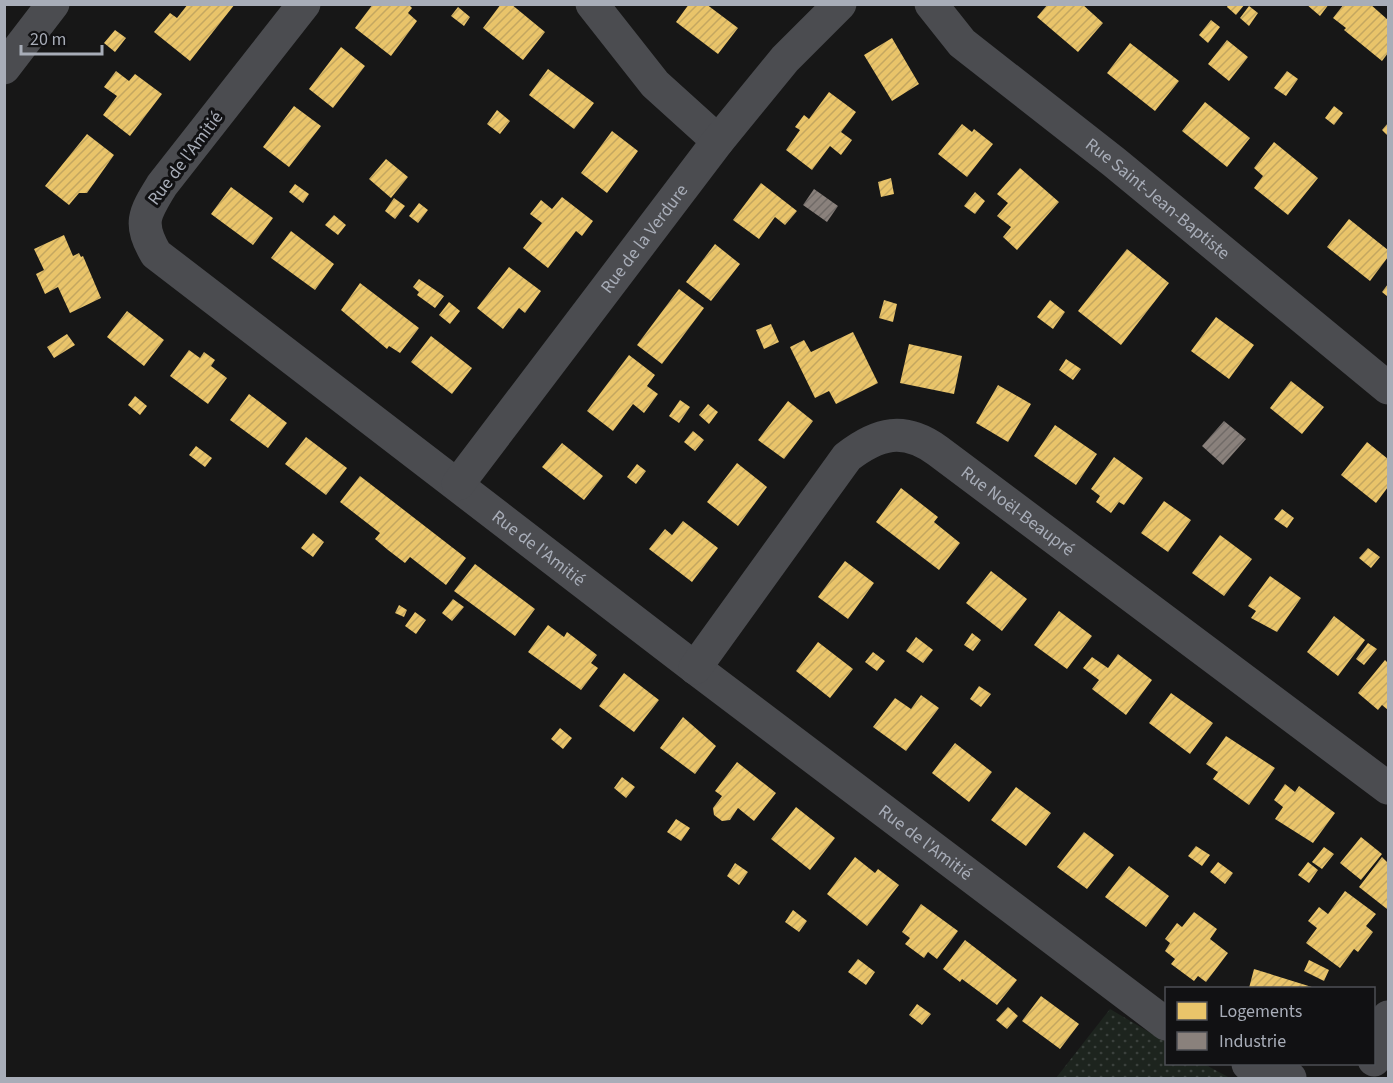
<svg xmlns="http://www.w3.org/2000/svg" width="1393" height="1083" viewBox="0 0 1393 1083" font-family="'Source Sans 3',sans-serif">
	<defs>
		<pattern id="grass-dots" width="8" height="8" patternUnits="userSpaceOnUse" patternTransform="scale(1.5)"><rect width="8" height="8" fill="#1d241e"/><path d="M2 2h.1M6 6h.1" fill="none" stroke="#3b413d" stroke-width="1.8" stroke-linecap="round"/></pattern>
		<pattern id="homes-hatch" width="6" height="6" patternUnits="userSpaceOnUse" patternTransform="scale(1.5)"><rect width="6" height="6" fill="#e9c46a"/><path d="M-1 1l2-2M0 6l6-6M5 7l2-2" fill="none" stroke="#c4a760"/></pattern>
		<pattern id="industry-hatch" width="6" height="6" patternUnits="userSpaceOnUse" patternTransform="scale(1.5)"><rect width="6" height="6" fill="#8a817c"/><path d="M-1 1l2-2M0 6l6-6M5 7l2-2" fill="none" stroke="#706a67"/></pattern>
	</defs>
	<rect width="100%" height="100%" fill="#171717"/>
	<path fill="url(#grass-dots)" d="M1110 1009 1166 1042V1064H1204L1230 1078H1056Z"/>
	<path fill="url(#homes-hatch)" d="M188 4H235L190 61 154 32 170 13 177 18Z
		M373 4H408L412 8 408 13 417 21 391 56 355 28Z
		M501 4H511L545 32 523 60 483 28Z
		M689 4H706L738 28 718 54 676 22Z
		M1048 4H1082L1103 23 1078 52 1037 17Z
		M1228 4H1245L1236 15 1227 7Z
		M1306 4H1329L1320 16Z
		M1344 4H1370L1388 20V53L1382 61 1344 30 1346 28 1333 18Z
		M1249 6 1258 13 1249 26 1240 18Z
		M458 7 470 17 464 26 451 16Z
		M1211 20 1220 27 1208 43 1199 35Z
		M115 30 126 38 115 52 104 43Z
		M892 38 919 84 892 101 864 55Z
		M1227 40 1248 57 1229 81 1208 64Z
		M1130 43 1179 81 1155 111 1107 73Z
		M341 47 365 66 333 108 309 89Z
		M548 69 594 103 574 129 529 95Z
		M116 71 129 81 135 74 162 94 130 136 103 115 117 96 104 87Z
		M1287 71 1298 79 1286 96 1274 88Z
		M829 92 856 112 841 132 852 140 841 155 830 146 812 170 786 150 800 130 795 127 804 115 809 119Z
		M1205 102 1250 138 1227 167 1182 131Z
		M294 106 321 126 289 167 263 147Z
		M1334 106 1343 113 1334 125 1325 118Z
		M497 110 510 121 500 134 487 124Z
		M1388 123V136L1382 130Z
		M962 124 972 132 974 129 993 144 967 177 938 154Z
		M612 131 638 151 607 193 581 173Z
		M87 134 114 155 87 193H79L69 205 45 186Z
		M1274 142 1318 178 1288 215 1254 188 1263 176 1254 168Z
		M386 159 408 177 391 198 369 179Z
		M1020 168 1059 202 1017 250 1003 237 1011 227 997 216 1008 203 997 194Z
		M891 178 894 194 881 197 878 182Z
		M761 183 797 211 785 225 775 217 759 239 733 220Z
		M295 184 309 194 303 203 289 192Z
		M231 187 273 218 253 245 211 214Z
		M975 192 985 201 975 214 964 206Z
		M562 197 593 221 582 236 576 231 548 268 523 248 542 223 530 214 541 200 552 209Z
		M394 198 405 206 395 219 385 211Z
		M419 203 428 210 418 223 409 216Z
		M334 215 346 225 338 235 325 225Z
		M1349 219 1388 250V257L1370 281 1327 247Z
		M291 231 334 264 315 290 271 258Z
		M64 235 73 256 79 253 81 257 83 256 101 298 70 313 58 287 45 294 36 274 44 270 34 249Z
		M715 244 740 264 711 301 686 282Z
		M1127 249 1169 283 1121 345 1078 311Z
		M509 267 541 291 525 313 519 308 503 329 477 308Z
		M419 279 444 296 435 308 417 295 419 292 413 287Z
		M360 283 419 328 400 353 389 346 387 349 341 310Z
		M1388 284V297L1382 292Z
		M679 289 704 308 662 364 637 345Z
		M884 300 897 304 893 322 879 318Z
		M1050 300 1065 312 1053 329 1037 317Z
		M449 302 460 311 450 324 439 315Z
		M127 311 164 340 144 366 107 337Z
		M1216 317 1254 345 1229 379 1191 351Z
		M771 324 779 342 764 349 756 330Z
		M853 332 878 383 836 404 829 391 815 398 790 347 804 340 811 352Z
		M67 334 75 345 54 358 47 347Z
		M431 336 472 368 452 394 411 362Z
		M909 344 962 356 954 394 900 383Z
		M189 350 200 358 204 352 215 360 211 366 227 378 208 404 170 376Z
		M629 355 655 375 647 386 658 394 644 413 633 404 613 431 587 411Z
		M1066 359 1081 369 1073 380 1059 370Z
		M1291 381 1324 407 1302 434 1270 408Z
		M998 385 1031 404 1008 442 976 423Z
		M249 394 287 423 268 448 230 420Z
		M135 396 147 406 140 415 128 405Z
		M680 400 690 407 679 423 669 416Z
		M788 401 813 421 784 459 758 440Z
		M708 404 718 412 709 424 699 415Z
		M1055 425 1097 454 1076 485 1034 456Z
		M693 431 704 440 695 451 684 442Z
		M306 437 347 468 326 495 285 464Z
		M1367 442 1388 459V487L1376 503 1341 475Z
		M562 443 603 476 584 500 542 467Z
		M196 446 212 458 205 467 189 455Z
		M1114 457 1143 478 1124 505 1119 502 1111 513 1096 502 1100 496 1091 489Z
		M737 463 767 487 738 526 707 502Z
		M637 464 646 471 636 484 627 477Z
		M360 476 466 558 446 585 410 557 405 563 388 550 375 539 380 533 340 502Z
		M901 488 938 517 934 522 960 543 939 570 876 522Z
		M1164 501 1191 520 1168 552 1141 533Z
		M1282 509 1294 518 1287 528 1274 519Z
		M683 521 718 548 692 582 649 549 665 529 672 535Z
		M313 533 324 542 313 557 301 548Z
		M1220 535 1252 559 1224 596 1192 573Z
		M1368 548 1380 557 1371 568 1359 558Z
		M845 561 874 583 848 619 818 597Z
		M475 564 535 609 515 636 454 591Z
		M991 571 1027 599 1002 631 966 603Z
		M1270 576 1301 598 1277 632 1251 618 1256 611 1248 606Z
		M453 599 464 607 452 621 442 613Z
		M399 605 407 610 404 617 395 613Z
		M1059 611 1092 636 1067 669 1034 645Z
		M415 612 426 620 416 634 405 626Z
		M1334 616 1365 640 1338 676 1307 652Z
		M548 625 564 637 567 632 597 655 591 663 598 668 581 690 528 652Z
		M972 633 981 640 973 651 964 645Z
		M916 637 933 650 923 663 906 651Z
		M818 642 853 669 830 698 796 671Z
		M1368 643 1377 649 1364 665 1356 659Z
		M873 652 885 661 877 671 865 662Z
		M1118 654 1152 680 1126 715 1092 689 1099 680 1083 668 1092 657 1108 668Z
		M1385 660 1388 663V710L1382 705 1378 710 1358 693Z
		M624 673 659 700 634 732 599 706Z
		M979 686 991 694 981 707 970 699Z
		M1171 693 1213 723 1190 754 1149 723Z
		M921 695 939 708 906 751 873 727 895 698 911 709Z
		M683 717 716 746 695 774 660 748Z
		M560 728 572 738 563 749 551 739Z
		M1226 736 1275 768 1249 805 1213 779 1218 772 1206 764Z
		M955 743 992 772 969 802 932 773Z
		M737 762 776 793 754 821 738 808 730 820 722 821 714 815 713 808 722 796 715 791Z
		M622 777 635 787 626 798 614 788Z
		M1285 784 1295 792 1299 786 1335 813 1313 843 1275 819 1283 807 1274 800Z
		M1016 787 1051 813 1026 846 991 820Z
		M796 807 835 838 810 870 771 839Z
		M676 819 690 828 681 841 667 832Z
		M1084 832 1114 855 1087 889 1057 867Z
		M1361 837 1382 854 1361 880 1340 863Z
		M1196 846 1210 855 1202 866 1188 856Z
		M1324 847 1334 854 1322 869 1312 862Z
		M855 857 875 873 878 869 899 885 867 926 827 894Z
		M1382 857 1388 863 1387 909 1359 887Z
		M1218 862 1233 873 1225 884 1210 872Z
		M1308 862 1318 870 1309 883 1298 875Z
		M735 863 748 872 739 885 727 876Z
		M1129 866 1169 896 1146 927 1105 897Z
		M1345 891 1376 914 1366 926 1373 932 1358 952 1354 949 1340 968 1306 943 1317 928 1308 921 1319 907 1328 914Z
		M921 904 958 931 937 959 928 952 924 958 905 944 910 938 902 932Z
		M793 910 807 921 799 932 785 922Z
		M1194 912 1217 929 1210 939 1228 953 1206 982 1198 976 1194 981 1171 964 1175 959 1165 951 1170 943 1165 939 1177 923 1182 927Z
		M965 940 1017 980 997 1005 962 979 960 982 943 969Z
		M858 959 875 972 866 985 848 972Z
		M1309 960 1329 970 1324 981 1304 971Z
		M1254 969 1315 988H1249Z
		M1041 996 1079 1024 1060 1049 1022 1021Z
		M917 1004 931 1014 922 1025 909 1015Z
		M1008 1007 1018 1016 1007 1029 996 1020Z"/>
	<path fill="url(#industry-hatch)" d="M814 189 838 206 827 222 803 205Z
		M1224 421 1246 439 1223 465 1202 446Z"/>
	<g fill="none" stroke-linecap="round" stroke-linejoin="round">
		<g stroke="#4b4c50" stroke-width="33">
			<path id="s1" d="M304 4 162 185C144 214 138 223 156 254L695 668 1166 1024"/>
			<path d="M592 4 655 84 718 141"/>
			<path id="s2" d="M931 4 962 43 1114 162 1388 388"/>
			<path d="M4 68 53 4"/>
			<path id="s3" d="M458 484 718 141 785 59 840 4"/>
			<path id="s4" d="M695 668 847 457C878 433 904 426 938 451L1388 788"/>
			<path d="M1374 1060 1388 1017"/>
			<path d="M1248 1064 1290 1078"/>
		</g>
	</g>
	<g text-anchor="middle" stroke-width="6" stroke-linejoin="round" paint-order="stroke">
		<g font-size="18" fill="#a8adb8" stroke="#111113">
			<text transform="translate(185 158) rotate(-53)" y="6">Rue de l'Amitié</text>
			<text dy="6" stroke="none"><textPath href="#s2" startOffset="300">Rue Saint-Jean-Baptiste</textPath></text>
			<text dy="6" stroke="none"><textPath href="#s3" startOffset="308">Rue de la Verdure</textPath></text>
			<text dy="6" stroke="none"><textPath href="#s4" startOffset="460">Rue Noël-Beaupré</textPath></text>
			<text dy="6" stroke="none"><textPath href="#s1" startOffset="788">Rue de l'Amitié</textPath></text>
			<text dy="6" stroke="none"><textPath href="#s1" startOffset="1274">Rue de l'Amitié</textPath></text>
		</g>
	</g>
	<rect width="1393" height="1083" fill="none" stroke="#a8adb8" stroke-width="12"/>
	<rect x="1165" y="987" width="210" height="78" fill="#111113" stroke="#4d4f55" stroke-width="1.5"/>
	<rect x="1177" y="1002" width="30" height="18" fill="#e9c46a" stroke="#4d4f55" stroke-width="1.5"/>
	<text x="1219" y="1017" font-size="18" fill="#a8adb8">Logements</text>
	<rect x="1177" y="1032" width="30" height="18" fill="#8a817c" stroke="#4d4f55" stroke-width="1.5"/>
	<text x="1219" y="1047" font-size="18" fill="#a8adb8">Industrie</text>
	<path d="M21 45v9h81v-9" fill="none" stroke="#a8adb8" stroke-width="3"/>
	<text x="30" y="45" font-size="18" fill="#a8adb8" stroke="#111113" stroke-width="4.5" paint-order="stroke">20 m</text>
</svg>
